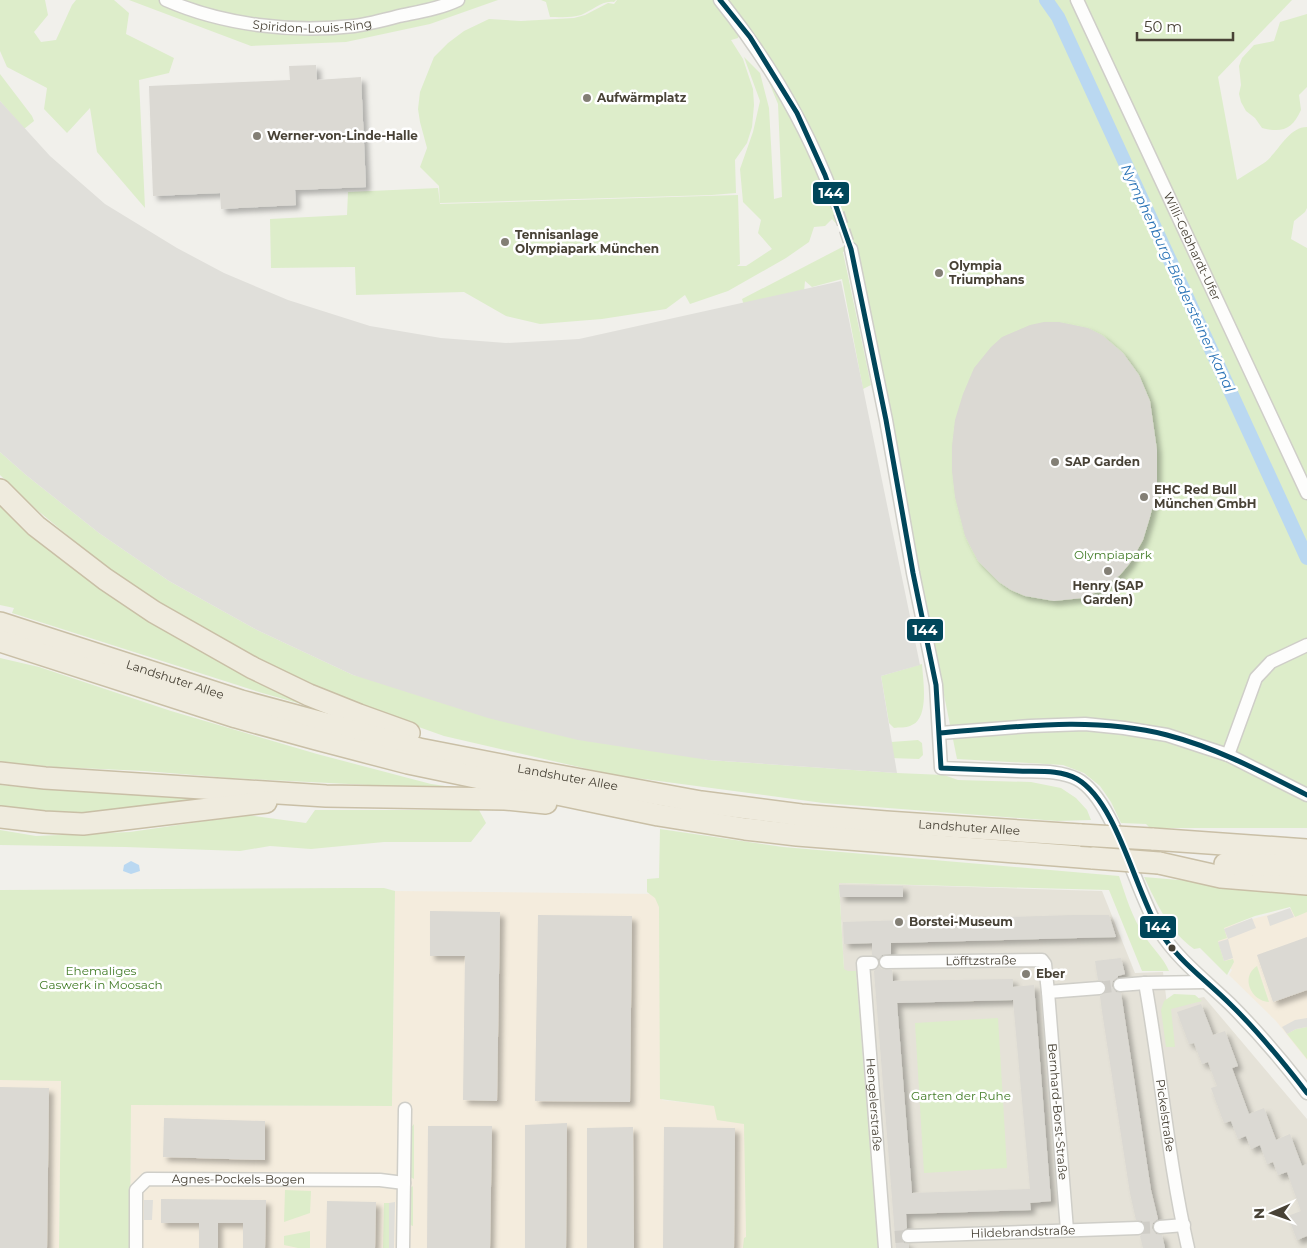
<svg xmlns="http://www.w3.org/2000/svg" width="1307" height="1248" viewBox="0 0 1307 1248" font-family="Montserrat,sans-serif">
	<defs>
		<filter id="shadow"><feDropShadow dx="4.5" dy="4.5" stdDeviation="2.5" flood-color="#0004"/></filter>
	</defs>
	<rect width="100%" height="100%" fill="#f1f0eb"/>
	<path fill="#e5e2d8" d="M839 883 1102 891 1135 973 1163 972 1167 1004 1204 997 1307 1119V1248H878L856 972 844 971Z"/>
	<path fill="#f4ecdd" d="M395 891 660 894 662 1100 745 1109 746 1248H130L131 1105 392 1106Z
		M1301 906H1307V1060L1276 1021 1229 975 1232 970 1215 950 1223 927Z
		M0 993 61 1081 59 1248H0Z"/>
	<path fill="#ddedca" d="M0 0H45L48 15 34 32 41 42 56 40 72 5 76 0H114L129 13 126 34 174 58 169 73 139 80 145 208 97 152 90 108 67 133 44 109 47 88 7 67 0 51Z
		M129 0H498L430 24 346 42 251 46Z
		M541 0H616L614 2C602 0 592 11 581 15 572 18 559 17 550 17L546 2Z
		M617 0H1292L1218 77 1237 180C1246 174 1255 169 1264 163 1278 153 1288 127 1307 127V208L1305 212 1294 221 1291 239 1307 248V828H1150L1146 824 1121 823 1111 802 1100 786 1084 773 1063 765 957 759 923 592 857 247 843 252 871 385 863 389 842 279 812 287 805 281 804 292 746 312 742 299 852 242 832 219 825 226 814 227 809 242 786 258 728 291 690 304 685 295 666 309 602 319 540 324 506 316 464 292 356 295 355 267 271 268 270 219 347 215 348 192 438 188 440 204 738 195 740 264 737 266H746L772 249 758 233 761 220 743 202 740 169 753 132 760 101 744 57 760 73 769 108 774 199 782 197 778 104 766 75 739 33 738 38 731 40 743 59 753 89 754 105 752 127 747 143 735 160 736 193 712 195 440 203 439 186 420 167 427 148 420 122 418 109 420 92 434 57 448 43 464 31 489 19 521 21 574 18 585 15 608 3 614 4Z
		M1307 14V87L1299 95 1301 110C1292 130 1282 133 1262 128L1255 118 1246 111 1241 102 1239 94 1241 85 1239 66 1242 58 1254 45 1274 41 1280 22Z
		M0 74 32 116 34 121 24 129 0 101Z
		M0 452 26 475 99 533 169 581 257 630 353 675 708 760 897 773 944 775 958 780 1031 782 1061 788 1076 798 1087 810 1091 820 1057 821 823 803 614 775 444 736 340 699 207 635 130 587 37 510 0 475Z
		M0 498 297 697 334 718 315 708 259 692 12 613 14 608 0 605Z
		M0 658 39 667 171 711 317 754 431 784 460 788 469 786 489 791 230 778 145 771 56 767 0 762Z
		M922 664C923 680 930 720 910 726 906 728 899 727 894 728L889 723 881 676Z
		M918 740 922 743 923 755 919 759 803 755 798 749Z
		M0 785 53 790 246 796 73 815 0 810Z
		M315 810H479L486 823 471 842H384L311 849 270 846 240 851 125 847 0 845V830L36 836 130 832 247 815 306 823Z
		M660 829 783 847 1119 876C1126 897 1132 917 1144 935 1152 948 1163 957 1169 971H1142L1109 890 839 883 844 969 848 971H856L878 1248H743L744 1238 746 1237 744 1124 717 1120 714 1106 660 1099 659 907 655 898 647 892V879L659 878Z
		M1144 877 1307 891V912L1295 917 1290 907 1255 916 1224 928 1227 938 1218 941 1224 961 1233 959 1234 962 1227 975 1200 948 1194 949C1169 931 1157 904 1144 877Z
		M350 888H384L395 891 392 1106 131 1105 130 1248H59L61 1081 0 1080V890Z
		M1257 966 1269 1002C1251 1001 1240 977 1257 966Z
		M1174 994 1195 995 1202 1001 1171 1009 1175 1047H1166L1161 1010 1164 1001Z
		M998 1018 1007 1168 924 1173 915 1023Z
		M1307 1027V1059L1287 1034 1296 1029Z
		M414 1124V1179L410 1177V1129Z
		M413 1186V1226L408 1224 409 1189Z
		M285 1190 311 1191 310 1213 284 1222Z
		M384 1203H389V1248H383Z
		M310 1231V1248H298L284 1245V1236Z"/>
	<path fill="#e0dfda" d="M0 101 50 156 105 204 177 248 224 273 288 300 370 326 441 338 506 343 579 339 841 281 920 665 881 676 897 773 708 760 578 740 488 718 353 675 257 630 169 581 99 533 26 475 0 452Z
		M1290 908 1294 917 1270 926 1267 916Z
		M1252 918 1256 928 1228 939 1224 929Z
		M1228 939 1233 958 1224 961 1218 942Z
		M1307 1018V1027L1296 1029 1287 1034 1282 1027 1295 1020Z
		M144 1200H153L152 1220H144Z
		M395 1202 394 1248H389V1203Z"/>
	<path fill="#bad8f1" d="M131 861 139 865 140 871 131 874 123 871 124 865Z"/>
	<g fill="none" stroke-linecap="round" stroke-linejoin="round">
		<path stroke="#bad8f1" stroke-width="14" d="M1046 0 1058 17 1307 558"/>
	</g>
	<path fill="#dbd9d3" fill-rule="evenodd" filter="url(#shadow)" d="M316 65 317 80 361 77 366 187 295 190 296 205 221 209 220 193 153 196 149 86 290 80 289 66Z
		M1044 322H1059L1088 328 1102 335 1123 353 1139 375 1150 401 1157 450V490L1150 517 1143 540 1130 563 1120 575 1097 592 1082 598 1054 601 1025 596 1011 590 999 582 978 561 965 536 955 497 952 471V446L955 420 963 394 974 368 991 347 1002 337 1030 325Z
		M839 885 903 886V897H840Z
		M430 911 500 912 497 1101 463 1100 465 956H430Z
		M538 915 632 916 630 1102 535 1101Z
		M1074 915H1109L1116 937 891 943V954L882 955 879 959 872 955V943L844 944 843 922Z
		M1307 937V990L1273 1002 1257 955Z
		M1121 958 1125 974 1118 976V977L1113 981 1112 986 1116 992 1121 993 1151 1190 1158 1219 1153 1223 1152 1228 1156 1234 1162 1235 1165 1248H1143L1140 1236 1145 1232 1146 1227 1142 1221 1136 1220 1130 1193 1102 1011 1100 996 1106 992 1107 987 1103 981 1098 980 1095 961Z
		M879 966 882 969 892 970 893 981 1013 979V987L1034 985 1051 1201 1030 1203 1031 1210 906 1214 907 1228 901 1232 900 1237 904 1243 909 1244V1248H896L874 971ZM1013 1000 1030 1189 912 1193 897 1003Z
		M1201 1004 1213 1035 1225 1031 1238 1066 1232 1068 1249 1114 1264 1108 1276 1140 1290 1134 1302 1166 1307 1164V1236L1297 1240 1288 1216 1301 1211 1287 1172 1278 1175 1273 1162 1267 1164 1260 1145 1251 1149 1246 1136 1238 1139 1231 1121 1224 1123 1211 1088 1217 1086 1208 1062 1202 1064 1194 1043 1189 1044 1177 1012Z
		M0 1087 49 1088 47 1248H0Z
		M164 1118 265 1121V1160L163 1157Z
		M567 1123 566 1248H525V1125Z
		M428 1126H492L490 1248H427Z
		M633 1127 634 1248H587V1128Z
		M664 1127 735 1128 734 1248H663Z
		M161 1199 266 1200 265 1248H243V1223H218V1248H199V1223H161Z
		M327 1201 376 1202 375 1248H326Z"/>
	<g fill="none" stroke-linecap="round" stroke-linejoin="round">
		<path stroke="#cfcdc7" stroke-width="12" stroke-dasharray="12 6" stroke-linecap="butt" d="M833 196 851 249
			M1099 988 1120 985
			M1138 1228 1160 1227
			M895 1237 908 1236"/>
		<defs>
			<g id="minor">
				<path id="s1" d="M166 0C223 25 292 33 354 26 369 24 384 20 399 16 418 12 439 9 458 0"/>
				<path d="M720 0C768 60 806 124 833 196"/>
				<path id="s2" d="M1077 0C1153 165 1231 328 1307 493"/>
				<path d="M851 249 886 420 913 573 936 685 941 768C967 769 992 770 1017 771 1036 772 1059 770 1077 779 1114 798 1136 893 1159 930 1177 959 1206 981 1230 1004 1258 1032 1283 1061 1307 1093"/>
				<path d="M940 733 1030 726 1085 724 1124 728 1167 735 1228 755 1307 795"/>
				<path d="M1228 755 1256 678 1271 662 1307 645"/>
				<path id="s3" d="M886 962 1042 960 1045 964 1048 992 1067 1230"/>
				<path id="s4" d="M872 963H863L885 1248"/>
				<path id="s5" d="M1145 983C1161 1071 1168 1161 1188 1248"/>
				<path d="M1120 985 1145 983 1205 982"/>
				<path d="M1048 992 1099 988"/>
				<path d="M1160 1227 1184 1225"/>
				<path id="s6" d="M908 1236 1138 1228"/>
				<path id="s7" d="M136 1248V1190L147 1179 380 1180 404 1183"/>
				<path d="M403 1248 405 1109"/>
			</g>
			<g id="trunk">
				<path d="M0 490 36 526 105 579 154 612 253 668 309 695 359 715 409 733"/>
				<path id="s8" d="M0 623 241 701 419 749 511 767 701 802 801 815 886 822 1081 835"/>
				<path d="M0 641 236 717 316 739 408 763 658 815 745 829 797 835 1093 858"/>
				<path d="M0 773 45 778 326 796 505 799 546 803"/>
				<path d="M0 817 44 822 83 824 266 802"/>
				<path d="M1152 839 1307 850"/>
				<path d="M1159 863 1221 877 1307 884"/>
				<path d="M1225 864 1307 866"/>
			</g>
		</defs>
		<use href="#minor" stroke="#cfcec8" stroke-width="15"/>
		<use href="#trunk" stroke="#c9bfa6" stroke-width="24"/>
		<use href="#minor" stroke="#fdfdfc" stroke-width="12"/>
		<use href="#trunk" stroke="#efebde" stroke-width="21"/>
		<defs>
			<path id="trunk-bridge" d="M1081 835 1152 839
				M1093 858 1159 863"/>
		</defs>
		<use href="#trunk-bridge" stroke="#c9bfa6" stroke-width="24" stroke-linecap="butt"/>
		<use href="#trunk-bridge" stroke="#efebde" stroke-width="21"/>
		<defs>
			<path id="bus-1" d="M720 0 750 37 797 113 825 175 851 249 886 420 913 573 936 685 941 768C966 769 992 770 1017 771 1036 772 1059 769 1077 779 1117 802 1135 890 1159 930 1177 960 1206 980 1230 1004 1258 1031 1283 1062 1307 1093
				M940 733C1015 727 1093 716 1167 735 1217 748 1262 772 1307 795"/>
		</defs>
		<use href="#bus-1" stroke="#fff" stroke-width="9"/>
		<use href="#bus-1" stroke="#00465a" stroke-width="5"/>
	</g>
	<g fill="#837f75" stroke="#fff" stroke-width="2">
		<circle cx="587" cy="98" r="5"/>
		<circle cx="257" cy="136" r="5"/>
		<circle cx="505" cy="242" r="5"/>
		<circle cx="939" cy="273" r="5"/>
		<circle cx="1055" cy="462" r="5"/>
		<circle cx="1144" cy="497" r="5"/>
		<circle cx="1108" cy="571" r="5"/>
		<circle cx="899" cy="922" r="5"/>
		<circle cx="1026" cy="974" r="5"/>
	</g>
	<circle fill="#484236" stroke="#fff" stroke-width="2" cx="1172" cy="948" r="4.5"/>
	<g text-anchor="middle" stroke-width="5" stroke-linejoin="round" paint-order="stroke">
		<g font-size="12" fill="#484236" stroke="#fff">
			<text dy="4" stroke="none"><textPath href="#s1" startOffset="150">Spiridon-Louis-Ring</textPath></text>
			<text dy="4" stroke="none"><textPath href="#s2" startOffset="272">Willi-Gebhardt-Ufer</textPath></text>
			<text dy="4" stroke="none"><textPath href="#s8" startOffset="184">Landshuter Allee</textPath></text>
			<text dy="4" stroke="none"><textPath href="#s8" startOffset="589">Landshuter Allee</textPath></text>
			<text dy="4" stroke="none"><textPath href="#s8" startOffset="994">Landshuter Allee</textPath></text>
			<text dy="4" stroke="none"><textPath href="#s3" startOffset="95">Löfftzstraße</textPath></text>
			<text dy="4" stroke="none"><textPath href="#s4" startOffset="151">Hengelerstraße</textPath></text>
			<text dy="4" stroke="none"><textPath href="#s3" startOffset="309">Bernhard-Borst-Straße</textPath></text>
			<text dy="4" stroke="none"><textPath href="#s5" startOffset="134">Pickelstraße</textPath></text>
			<text dy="4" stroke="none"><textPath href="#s7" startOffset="165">Agnes-Pockels-Bogen</textPath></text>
			<text dy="4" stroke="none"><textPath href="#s6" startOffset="115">Hildebrandstraße</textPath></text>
		</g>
		<g font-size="12" font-weight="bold" fill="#484236" stroke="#fff" text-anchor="start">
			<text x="597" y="102">Aufwärmplatz</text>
			<text x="267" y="140">Werner-von-Linde-Halle</text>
			<text x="515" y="239">Tennisanlage<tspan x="515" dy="14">Olympiapark München</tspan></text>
			<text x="949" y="270">Olympia<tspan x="949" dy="14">Triumphans</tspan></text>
			<text x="1065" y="466">SAP Garden</text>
			<text x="1154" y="494">EHC Red Bull<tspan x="1154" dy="14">München GmbH</tspan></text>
			<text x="1108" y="590" text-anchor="middle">Henry (SAP<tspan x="1108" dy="14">Garden)</tspan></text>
			<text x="909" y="926">Borstei-Museum</text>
			<text x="1036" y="978">Eber</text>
		</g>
		<g font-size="12" fill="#427c27" stroke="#fff">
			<text x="1113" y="559">Olympiapark</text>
			<text x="101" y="975">Ehemaliges<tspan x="101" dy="14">Gaswerk in Moosach</tspan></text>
			<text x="961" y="1100">Garten der Ruhe</text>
		</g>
		<g font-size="14" font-style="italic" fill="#2b74b7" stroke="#fff">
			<text transform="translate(1178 278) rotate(65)" y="5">Nymphenburg-Biedersteiner Kanal</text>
		</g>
	</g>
	<g stroke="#fff" stroke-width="2">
		<rect x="812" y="181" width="38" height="24" rx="5" fill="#00465a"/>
		<rect x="906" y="618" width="38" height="24" rx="5" fill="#00465a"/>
		<rect x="1139" y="915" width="38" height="24" rx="5" fill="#00465a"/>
	</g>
	<g font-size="14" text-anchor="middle" font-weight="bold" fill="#fff">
		<text x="831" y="198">144</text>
		<text x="925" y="635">144</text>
		<text x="1158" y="932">144</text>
	</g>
	<g transform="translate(1272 1213) rotate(268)" stroke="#ffffff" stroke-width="4" paint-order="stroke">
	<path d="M0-4L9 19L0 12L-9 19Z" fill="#484236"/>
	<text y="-8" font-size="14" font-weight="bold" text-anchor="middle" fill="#484236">N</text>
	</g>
	<path d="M1137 32v8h96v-8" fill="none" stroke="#484236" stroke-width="2.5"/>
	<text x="1144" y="32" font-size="15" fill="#484236" stroke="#ffffff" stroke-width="4" paint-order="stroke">50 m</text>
</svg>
